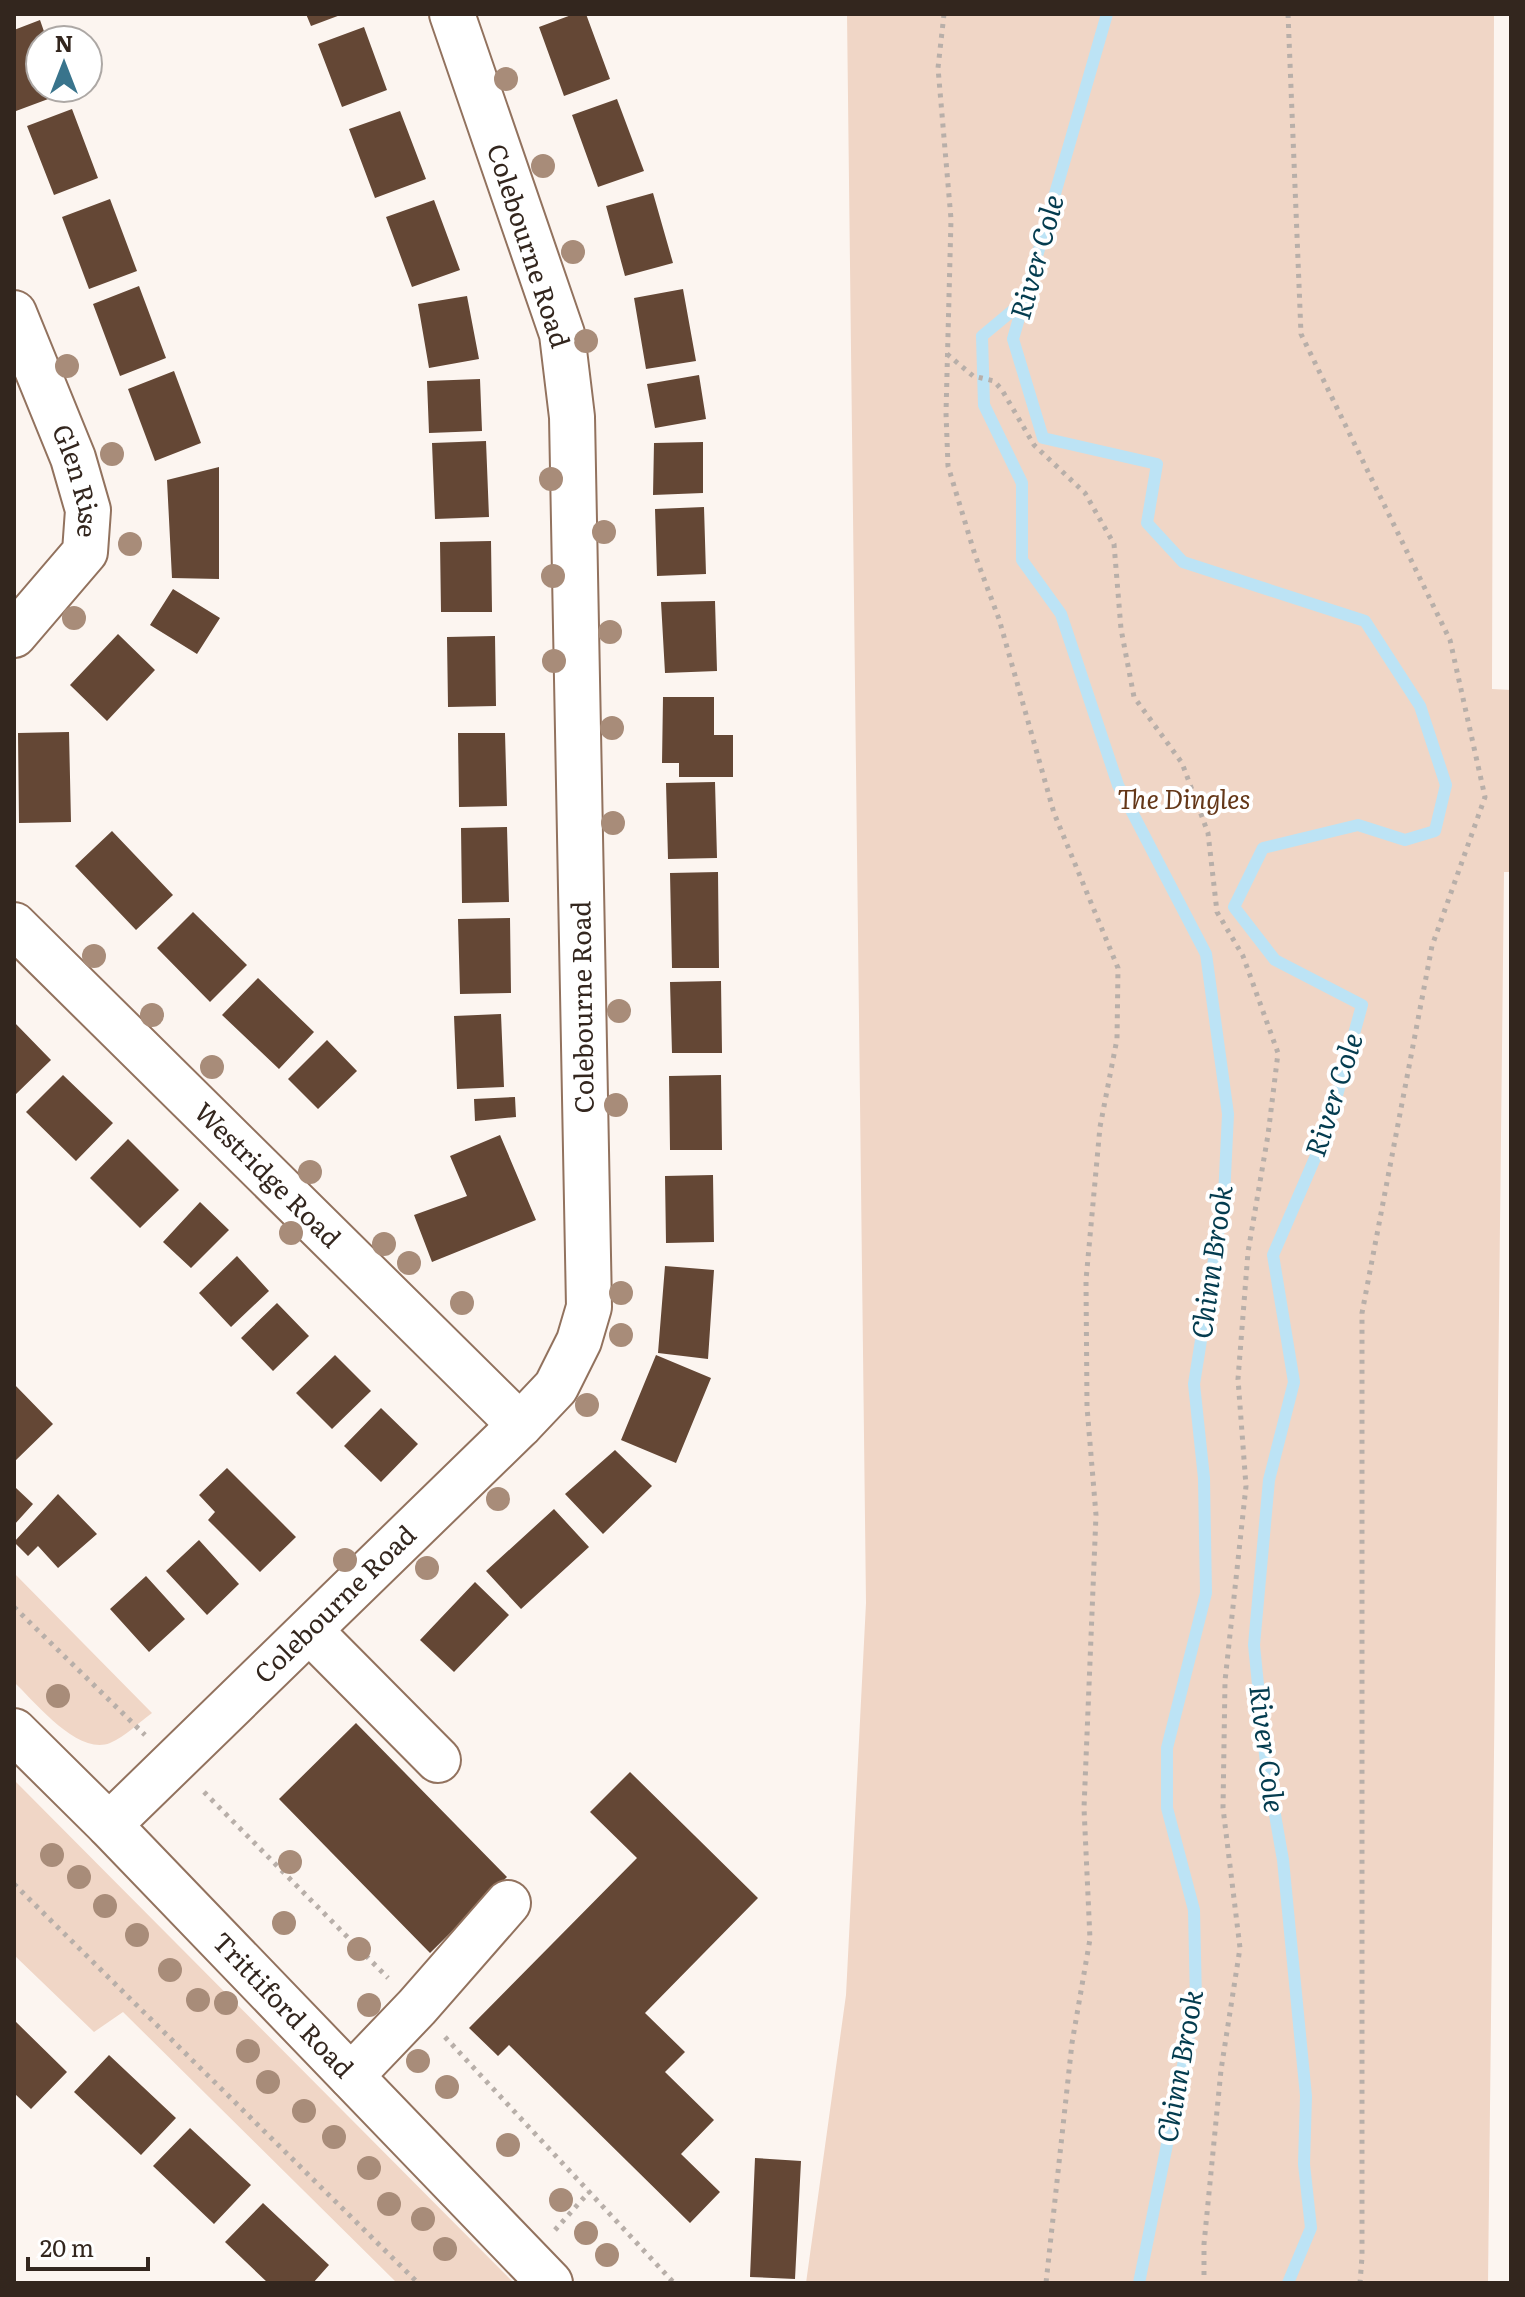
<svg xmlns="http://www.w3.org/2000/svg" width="1525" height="2297" viewBox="0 0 1525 2297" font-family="Literata,serif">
	<rect width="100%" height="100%" fill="#fcf5f0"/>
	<path fill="#f0d6c6" d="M847 14H1494L1492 689 1511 690V872H1504L1488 2283H806L846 1995 866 1603Z
		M14 1573 152 1713C139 1722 125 1737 110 1743 78 1756 35 1702 14 1682Z
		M14 1780 514 2283H397L123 2012 94 2032 14 1955Z"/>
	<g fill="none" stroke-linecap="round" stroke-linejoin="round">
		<path stroke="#bce3f5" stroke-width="12" d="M1107 14 1013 339 1043 438 1157 464 1147 523 1183 562 1365 621 1420 706 1446 785 1435 831 1405 840 1358 825 1263 848 1234 907 1275 960 1362 1005 1328 1128 1273 1255 1294 1382 1269 1480 1254 1645 1266 1764 1283 1860 1306 2096 1304 2164 1311 2228 1288 2283
			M1024 301 982 336 984 405 1022 483V560L1061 614 1118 785 1206 954 1228 1114 1224 1197 1194 1384 1204 1478 1206 1593 1167 1748V1808L1194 1910 1196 2001 1139 2283"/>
	</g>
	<path fill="#644735" d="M306 14H343L311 26Z
		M574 14H586L610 79 564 96 539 27Z
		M40 20 47 40H40V88H65L67 92 16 111 14 104V30Z
		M364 27 387 90 342 107 318 44Z
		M617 99 644 171 598 187 572 115Z
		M72 109 98 178 54 195 27 126Z
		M400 111 426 179 375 198 349 129Z
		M653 193 673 263 625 276 606 206Z
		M110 199 137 271 89 289 62 217Z
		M434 200 460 270 412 287 386 217Z
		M139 286 166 358 120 376 93 304Z
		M683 289 696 361 646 369 634 298Z
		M467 296 479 359 429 368 418 304Z
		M174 371 201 443 155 461 128 389Z
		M699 375 706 419 655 428 647 384Z
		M480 379 482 431 429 433 427 381Z
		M486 441 489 517 435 519 432 443Z
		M703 442V493L653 495 654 443Z
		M219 467V579L172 578 167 480Z
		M704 507 706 574 657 576 655 509Z
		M491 541 492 612H441L440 542Z
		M173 589 220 618 197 654 150 625Z
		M715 601 717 671 665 673 661 602Z
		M118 634 155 670 107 721 70 685Z
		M495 636 496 706 448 707 447 637Z
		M663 697H714V735H733V777H679V763H662Z
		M69 732 71 822 19 823 18 733Z
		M458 733H505L507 806 459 807Z
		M715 782 717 858 668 859 666 783Z
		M507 827 509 902 462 903 461 828Z
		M112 831 173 895 136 930 75 866Z
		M718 872 719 968H672L670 873Z
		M193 912 247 965 210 1002 157 948Z
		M510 918 511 993 460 994 458 919Z
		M258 978 314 1032 279 1069 222 1015Z
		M721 981 722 1053H672L670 982Z
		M501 1014 504 1087 457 1089 454 1016Z
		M14 1022 51 1060 14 1096Z
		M327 1040 357 1071 318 1109 288 1079Z
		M63 1075 113 1123 76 1161 26 1112Z
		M721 1075 722 1150H670L669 1076Z
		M515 1097 516 1117 475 1121 474 1099Z
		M500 1135 536 1220 432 1262 414 1215 467 1196 450 1156Z
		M128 1139 179 1190 140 1228 90 1178Z
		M713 1175 714 1242 666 1243 665 1176Z
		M200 1202 229 1230 191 1268 163 1242Z
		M237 1256 269 1291 231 1327 199 1293Z
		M665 1266 714 1270 708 1359 658 1353Z
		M277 1303 309 1336 273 1371 241 1338Z
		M335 1355 371 1391 332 1429 296 1393Z
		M656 1355 711 1378 676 1463 621 1440Z
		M14 1384 53 1424 14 1462Z
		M381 1408 418 1444 381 1482 344 1446Z
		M615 1450 652 1486 603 1534 565 1494Z
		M227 1468 296 1537 260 1572 208 1520 215 1512 199 1495Z
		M16 1488 33 1504 14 1525V1490Z
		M58 1494 97 1534 58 1568 38 1546 28 1556 14 1542Z
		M554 1509 589 1547 521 1609 486 1571Z
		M199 1540 239 1584 207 1615 166 1571Z
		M146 1576 185 1619 149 1652 110 1609Z
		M475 1582 509 1615 454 1672 420 1640Z
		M356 1723 507 1877 430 1953 279 1799Z
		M630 1772 758 1898 645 2013 685 2052 665 2072 714 2120 681 2154 720 2192 690 2223 509 2045 498 2056 469 2028 637 1858 590 1812Z
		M14 2020 67 2072 31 2109 14 2093Z
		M109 2055 176 2118 141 2155 74 2092Z
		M190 2128 251 2185 214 2224 153 2166Z
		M755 2158 801 2161 795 2279 750 2277Z
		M263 2203 329 2265 313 2283H268L225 2242Z"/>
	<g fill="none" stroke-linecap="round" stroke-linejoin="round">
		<defs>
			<g id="minor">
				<path id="s1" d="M14 313 73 458 88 510 85 552 14 635"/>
				<path id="s2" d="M14 925 520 1425"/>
				<path d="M310 1631 438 1760"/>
				<path id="s3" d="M14 1731 109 1825 550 2283"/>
				<path id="s4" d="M109 1825 520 1425 556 1387 579 1341 589 1307 572 417 562 334 452 14"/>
				<path d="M351 2076 417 2007 508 1903"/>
			</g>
		</defs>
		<use href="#minor" stroke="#92725e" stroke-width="48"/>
		<path stroke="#b8afa9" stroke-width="5" stroke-dasharray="4 6" stroke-linecap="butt" d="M944 14 938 68 951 219 946 413 948 466 975 555 999 619 1054 813 1118 968 1117 1039 1100 1127 1086 1280 1087 1407 1096 1515 1084 1808 1090 1939 1072 2043 1046 2283
			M1288 14 1301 334 1450 640 1485 797 1432 946 1362 1313V2257L1360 2283
			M947 354 973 376 994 381 1002 390 1034 445 1085 493 1114 544 1121 629 1134 697 1182 763 1208 833 1217 912 1243 956 1278 1053 1268 1135 1248 1252 1238 1379 1246 1486 1225 1681 1223 1808 1240 1948 1221 2070 1204 2244V2283
			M14 1607 145 1735
			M204 1792 388 1978
			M14 1884 418 2283
			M445 2037 674 2283
			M555 2230 589 2192"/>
		<use href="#minor" stroke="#fff" stroke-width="44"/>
	</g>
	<g fill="#a88c79">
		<circle cx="506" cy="79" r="12"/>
		<circle cx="543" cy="166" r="12"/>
		<circle cx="573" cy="252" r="12"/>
		<circle cx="586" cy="341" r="12"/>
		<circle cx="67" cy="366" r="12"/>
		<circle cx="112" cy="454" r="12"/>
		<circle cx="551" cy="479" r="12"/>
		<circle cx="604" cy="532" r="12"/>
		<circle cx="130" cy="544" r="12"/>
		<circle cx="553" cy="576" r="12"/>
		<circle cx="74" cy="618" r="12"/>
		<circle cx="610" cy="632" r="12"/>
		<circle cx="554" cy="661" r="12"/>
		<circle cx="612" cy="728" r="12"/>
		<circle cx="613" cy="823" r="12"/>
		<circle cx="94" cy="956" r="12"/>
		<circle cx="619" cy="1011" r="12"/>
		<circle cx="152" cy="1015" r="12"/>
		<circle cx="212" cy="1067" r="12"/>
		<circle cx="616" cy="1105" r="12"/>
		<circle cx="310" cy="1172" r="12"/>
		<circle cx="291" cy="1233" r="12"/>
		<circle cx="384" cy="1244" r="12"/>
		<circle cx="409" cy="1263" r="12"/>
		<circle cx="621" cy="1293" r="12"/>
		<circle cx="462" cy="1303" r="12"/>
		<circle cx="621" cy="1335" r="12"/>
		<circle cx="587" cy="1405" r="12"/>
		<circle cx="498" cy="1499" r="12"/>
		<circle cx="345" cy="1560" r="12"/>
		<circle cx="427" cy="1568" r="12"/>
		<circle cx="58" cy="1696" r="12"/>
		<circle cx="52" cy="1855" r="12"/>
		<circle cx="290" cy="1862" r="12"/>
		<circle cx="79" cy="1877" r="12"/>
		<circle cx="105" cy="1906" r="12"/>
		<circle cx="284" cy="1923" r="12"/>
		<circle cx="137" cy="1935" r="12"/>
		<circle cx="359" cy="1949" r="12"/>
		<circle cx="170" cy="1970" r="12"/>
		<circle cx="198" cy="2000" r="12"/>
		<circle cx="226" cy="2003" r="12"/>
		<circle cx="369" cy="2005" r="12"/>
		<circle cx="248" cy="2051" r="12"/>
		<circle cx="418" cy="2061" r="12"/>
		<circle cx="268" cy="2082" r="12"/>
		<circle cx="447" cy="2087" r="12"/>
		<circle cx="304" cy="2111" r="12"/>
		<circle cx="334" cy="2137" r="12"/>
		<circle cx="508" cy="2145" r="12"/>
		<circle cx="369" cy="2168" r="12"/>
		<circle cx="561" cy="2200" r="12"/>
		<circle cx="389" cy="2204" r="12"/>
		<circle cx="423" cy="2219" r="12"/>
		<circle cx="586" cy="2233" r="12"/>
		<circle cx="445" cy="2249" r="12"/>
		<circle cx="607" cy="2255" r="12"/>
	</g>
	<g text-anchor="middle" stroke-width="8" stroke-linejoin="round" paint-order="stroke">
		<g font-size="26" fill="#33261e" stroke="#fff">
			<text transform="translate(528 246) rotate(72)" y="9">Colebourne Road</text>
			<text dy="9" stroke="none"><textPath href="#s1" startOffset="180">Glen Rise</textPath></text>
			<text transform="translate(583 1007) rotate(-91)" y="9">Colebourne Road</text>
			<text dy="9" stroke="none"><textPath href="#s2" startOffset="356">Westridge Road</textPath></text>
			<text dy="9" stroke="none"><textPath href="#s4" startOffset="316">Colebourne Road</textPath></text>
			<text dy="9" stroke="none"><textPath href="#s3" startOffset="384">Trittiford Road</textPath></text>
		</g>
		<g font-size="26" font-style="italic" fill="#643718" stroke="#fff">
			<text x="1184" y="809">The Dingles</text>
		</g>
		<g font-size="28" font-style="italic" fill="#043c4f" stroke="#fff">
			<text transform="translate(1037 257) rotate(-74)" y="10">River Cole</text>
			<text transform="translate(1334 1095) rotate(-72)" y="10">River Cole</text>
			<text transform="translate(1212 1262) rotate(-82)" y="10">Chinn Brook</text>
			<text transform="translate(1267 1749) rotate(83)" y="10">River Cole</text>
			<text transform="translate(1180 2066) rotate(-80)" y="10">Chinn Brook</text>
		</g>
	</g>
	<rect width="1525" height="2297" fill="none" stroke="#33261e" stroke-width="32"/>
	<g transform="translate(64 64)"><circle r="38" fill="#ffffff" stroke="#ada8a5" stroke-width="2"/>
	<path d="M0-6L14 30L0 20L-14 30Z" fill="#39748c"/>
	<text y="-12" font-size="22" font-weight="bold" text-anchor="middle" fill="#33261e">N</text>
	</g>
	<path d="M28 2257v12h120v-12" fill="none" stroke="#33261e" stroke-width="4"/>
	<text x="40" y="2257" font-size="24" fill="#33261e" stroke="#ffffff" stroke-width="6" paint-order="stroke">20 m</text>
</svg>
